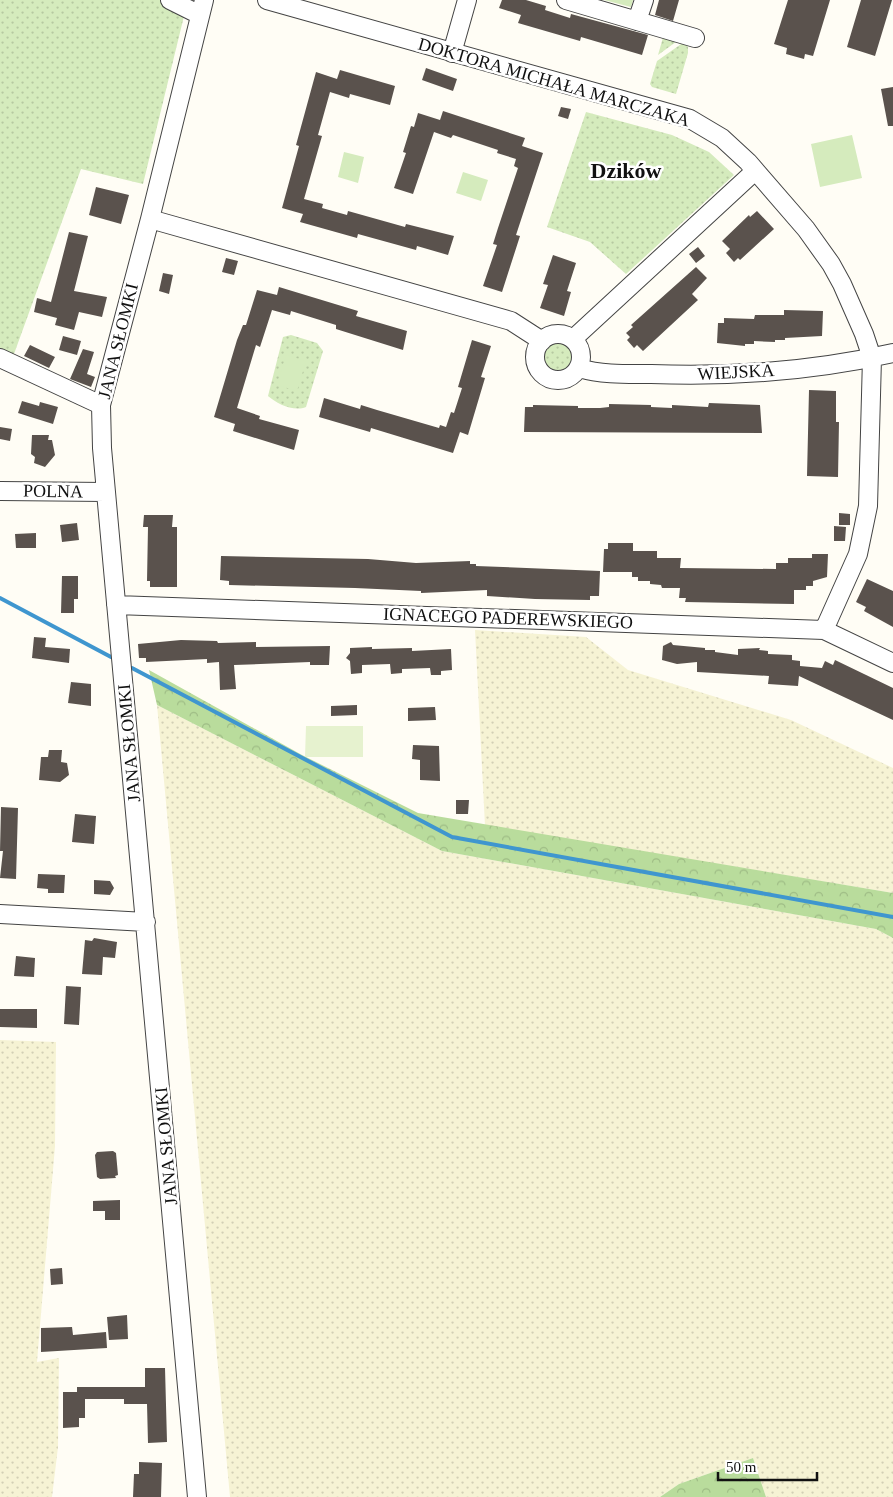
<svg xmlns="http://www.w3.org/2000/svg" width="893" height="1497" viewBox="0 0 893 1497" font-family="'Times New Roman',serif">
	<defs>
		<pattern id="farmland-dots" width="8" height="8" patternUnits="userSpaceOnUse" patternTransform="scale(1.25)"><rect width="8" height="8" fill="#f6f3d4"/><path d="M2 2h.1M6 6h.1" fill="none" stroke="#d2cfb5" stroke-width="1.8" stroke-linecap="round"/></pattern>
		<pattern id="grass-dots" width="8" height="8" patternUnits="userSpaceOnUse" patternTransform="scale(1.25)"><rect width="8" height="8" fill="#d5ebbd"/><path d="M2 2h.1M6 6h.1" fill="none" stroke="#b6c8a1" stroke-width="1.8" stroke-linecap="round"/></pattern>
		<pattern id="forest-crowns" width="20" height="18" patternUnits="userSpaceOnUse" patternTransform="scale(1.25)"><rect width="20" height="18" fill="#b9dc9c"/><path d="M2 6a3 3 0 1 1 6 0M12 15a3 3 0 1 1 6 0" fill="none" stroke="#9ebc85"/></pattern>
	</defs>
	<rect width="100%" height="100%" fill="#fffdf5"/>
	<path fill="url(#farmland-dots)" d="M475 630 586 637 628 670 791 720 893 768V893L485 826Z
		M157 705 442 851 876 929 893 938V1497H766L753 1458 679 1484 660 1497H230Z
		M0 1040 56 1042 55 1146 37 1362 59 1358 58 1447 52 1497H0Z"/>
	<path fill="url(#grass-dots)" d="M0 0H160L185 12 143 184 81 169 14 354 0 348Z
		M664 34 680 39 658 55Z
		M684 42 688 47V53L676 94 652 87 650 84 657 61Z
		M586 112 672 135 709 152 734 175 626 274 590 242 547 227Z
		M291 335 317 343 323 351 306 407C294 412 277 404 268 396L283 337Z
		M542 358a16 16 0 1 1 32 0a16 16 0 1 1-32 0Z"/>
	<path fill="url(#forest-crowns)" d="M149 670 302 755 418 813 893 893V938L876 929 442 851 157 705Z
		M753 1458 766 1497H660L679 1484Z"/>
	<path fill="#d5ebbd" d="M604 0H633L631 7Z
		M852 135 862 178 820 187 811 144Z
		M344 152 364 157 358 183 338 177Z
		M463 172 488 180 481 201 456 193Z
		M286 355 306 361 297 391 277 385Z"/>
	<path fill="#e6f2cf" d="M306 726H363V757H305Z"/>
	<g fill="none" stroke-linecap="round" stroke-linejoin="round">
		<path stroke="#3f96cf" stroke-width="4" d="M0 598 111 657
			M132 668 452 837 893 917"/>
	</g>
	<path fill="#5a524d" d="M502 0H526L546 6 545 10 570 18 571 14 648 35 642 55 581 37 580 41 518 23 521 15 499 8Z
		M659 0H679L673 21 655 15Z
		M788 0H830L813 56 805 54 804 59 786 54 787 48 774 44Z
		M861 0H892L875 56 847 47Z
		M426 68 457 79 453 91 422 80Z
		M340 70 395 86 390 105 350 94 349 98 330 92 318 135 322 136 304 199 323 204 322 208 347 215 348 211 405 227 406 224 454 236 448 255 417 246 416 250 358 234 357 238 300 222 303 214 282 208 299 146 296 145 316 72 337 79Z
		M893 87V126H888L881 89Z
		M561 107 571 109 568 119 558 116Z
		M443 111 525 138 522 146 543 153 516 235 520 236 502 292 483 286 497 245 493 244 498 228 518 168 514 166 516 159 497 153 498 150 453 135 451 138 434 132 413 194 394 188 406 153 403 152 411 126 414 127 418 113 440 120Z
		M96 187 129 195 121 224 89 215Z
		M757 211 774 229 740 260 738 258 734 262 726 253 730 249 722 241 749 215 750 217Z
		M69 232 88 236 74 291 107 297 102 317 79 312 74 330 55 325 57 318 34 312 37 298 51 302Z
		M698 247 705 256 696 263 689 254Z
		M553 255 576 263 567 291 571 292 564 316 540 308 548 285 543 284Z
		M226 258 238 261 234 275 222 272Z
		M696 267 707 278 692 294 698 300 643 351 637 345 634 348 627 340 630 337 626 333 633 327 631 325Z
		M163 273 173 275 169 294 159 291Z
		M279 287 358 311 356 316 407 331 403 350 336 329V325L291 311 290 315 272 310 260 347 256 345 237 408 260 416 259 419 299 430 294 450 233 431 235 424 214 417 237 340 243 325H246L257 290 277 295Z
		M784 310 823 311 822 336 785 338V340H775V342L754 341V344H745V346L717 343 718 323H724V318L754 319 755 315H784Z
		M63 336 81 341 77 355 59 350Z
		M472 340 491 346 481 377 485 378 468 435 460 432 453 453 371 428 370 432 319 417 324 398 360 409 361 405 377 410 439 428 440 425 446 427 451 412 454 413 462 388 458 387Z
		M30 345 55 357 49 368 24 356Z
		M83 349 94 352 87 374 95 377 91 387 70 379Z
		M809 390 836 391V422H839L838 477 807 476Z
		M22 401 39 406 40 402 58 407 53 424 18 413Z
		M709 403 760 405 762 433 524 432 525 407H533V405L578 406V408H600L609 407V404L651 405V407L672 408V405L708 407Z
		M0 427 12 429 10 441 0 439Z
		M32 435H49L48 440H52L55 455 45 467 34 463 35 457 31 454Z
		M839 513 850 514V525H839Z
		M144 515H173L172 527H177V587H150V581H147L148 527H143Z
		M77 523 79 540 62 542 60 525Z
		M834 526 846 527 845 541H834Z
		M36 533V548H16L15 534Z
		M608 543H633V551H657V558H681L680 568 776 569V563H788V558H812V554H828L827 577 813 581V586H806V590H794V604L685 602 686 598H679L680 588H662L661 585 650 584V581H638V577H632V572H603L604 549H608Z
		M221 556 368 559 416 563 470 561V564H476V566L600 571 599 596H590V600L535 599 487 596V590L421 593V591L355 588 229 585V581L220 580Z
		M62 576H78V599H74V613H61Z
		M867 579 893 591V627L864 611 866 607 856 602Z
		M34 637 46 638 45 647 70 649 69 663 32 658Z
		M181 640 217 641 218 643 256 642V647L330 646 329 665H310V662L234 665 236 689 220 690 219 662 207 663V659L146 662V658H139L138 644Z
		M671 642 673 645 705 648V650H715V652L738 655V649L760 648 759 650 768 651V654L792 655V660L800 661V666L822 668 825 661 833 665 835 660 893 688V720L799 676 798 686 768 684 769 676 697 672V662L677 664 662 660 663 646Z
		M372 647V649L412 648V651L451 649 452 670 441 671V675H431L430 668 402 669V673L391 674 390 664 362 665V673L351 674 350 661 346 658 350 653V648Z
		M71 682 91 684V706L68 703Z
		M357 705V715L331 716V706Z
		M435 707 436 720 408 721V708Z
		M413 745 439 746 440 781 420 780V760L412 759Z
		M49 750H62L61 762 67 763 69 775 60 782 39 780 41 757H48Z
		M456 800H469L468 814H456Z
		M1 807 18 808 16 879 0 878 3 851H0Z
		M75 814 96 816 94 844 72 842Z
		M38 874 65 875 64 893H48V889L37 888Z
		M94 880 110 881 114 888 110 895 94 894Z
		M94 938 117 942 115 958 103 957 102 975 82 974 85 940 92 941Z
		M16 956 35 958 34 977 14 976Z
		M66 986 81 987 79 1025 64 1024Z
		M0 1009H37V1028L0 1027Z
		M113 1151 116 1153 118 1175 115 1176 116 1178 100 1179 97 1177 95 1155 97 1152Z
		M120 1200V1220H105V1211H93V1201Z
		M62 1268 63 1284 51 1285 50 1269Z
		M127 1315 128 1339 109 1340 107 1317Z
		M72 1327 73 1335 106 1332 107 1348 41 1352V1328Z
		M145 1368H165L167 1442 148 1443 147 1404H124V1399H85V1418H79V1427L63 1428V1392H77V1387H145Z
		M139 1462 162 1463 161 1497H133L134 1474H139Z"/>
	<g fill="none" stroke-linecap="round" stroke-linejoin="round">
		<defs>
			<path id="minor" d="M170 0 200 15
				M267 0 690 119 722 138 748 162 806 229 831 264 842 284 864 334 872 358 868 506 858 554 824 630
				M566 0 695 38
				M637 21 644 0
				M452 53 467 0
				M150 219 511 321 542 341
				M535 357a23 23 0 1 1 46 0a23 23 0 1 1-46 0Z
				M573 339 755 171
				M0 358 101 405
				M579 368C602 375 627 374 651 374 732 377 814 371 893 353
				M0 491 106 492
				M116 605 824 630 893 663
				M0 914 146 922
				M197 1497 102 448 101 405 150 219 204 0"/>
		</defs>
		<use href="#minor" stroke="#444" stroke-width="20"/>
		<use href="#minor" stroke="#fff" stroke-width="18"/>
	</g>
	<g text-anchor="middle" stroke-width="5" stroke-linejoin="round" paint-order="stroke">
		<g font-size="18" fill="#111" stroke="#fff">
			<text transform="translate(554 82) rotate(16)" y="6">DOKTORA MICHAŁA MARCZAKA</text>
			<text transform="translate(118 341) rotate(-76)" y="6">JANA SŁOMKI</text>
			<text transform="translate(736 372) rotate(-3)" y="6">WIEJSKA</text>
			<text transform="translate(53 491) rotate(1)" y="6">POLNA</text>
			<text transform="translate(508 618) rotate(2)" y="6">IGNACEGO PADEREWSKIEGO</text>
			<text transform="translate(129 743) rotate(-95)" y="6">JANA SŁOMKI</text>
			<text transform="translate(166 1146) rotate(-95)" y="6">JANA SŁOMKI</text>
		</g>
		<g font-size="22" font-weight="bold" fill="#111" stroke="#fff">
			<text x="626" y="178">Dzików</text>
		</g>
	</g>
	<path d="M718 1472v8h99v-8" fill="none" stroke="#111111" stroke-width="2.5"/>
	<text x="726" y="1472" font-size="15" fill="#111111" stroke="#ffffff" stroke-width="4" paint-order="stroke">50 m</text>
</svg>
